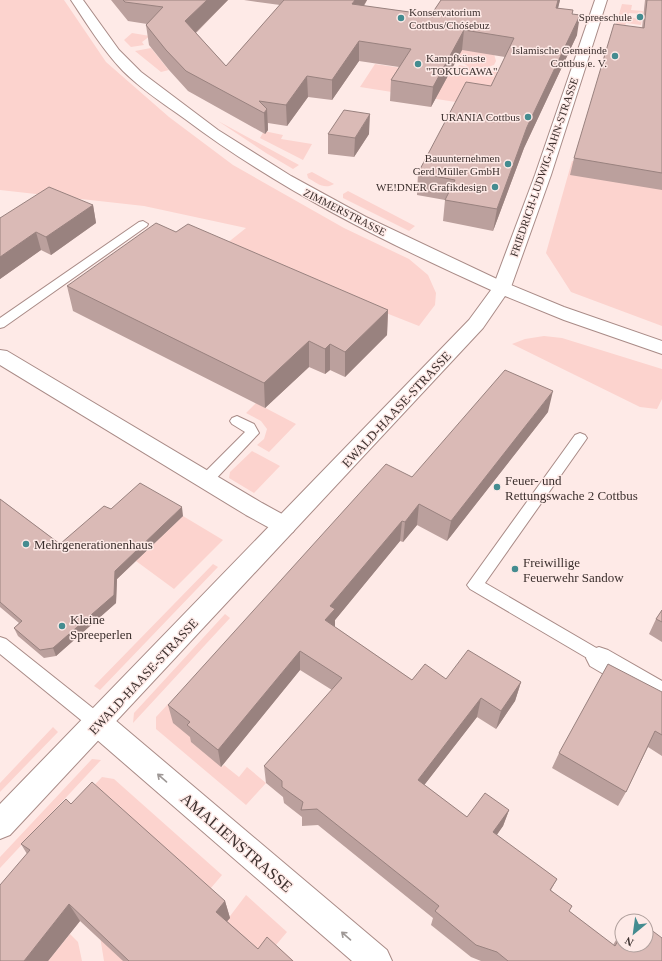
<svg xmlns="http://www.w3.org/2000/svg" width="662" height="961" viewBox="0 0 662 961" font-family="'Times New Roman',serif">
	<rect width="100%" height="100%" fill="#feeae7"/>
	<path fill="#fcd3ce" d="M0 0H64L106 62 169 117 233 165 344 228 409 259 428 275 436 293 435 305 419 326 221 248 246 228 144 206 0 190Z
		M622 4 632 5 631 10 643 11V14L629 13 628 17 642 19 641 25 626 23 624 29 613 34Z
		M132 33 150 36 142 42 144 45 131 47 124 40Z
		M411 42 494 54 496 61 494 65 482 69 499 72 494 108 360 87 375 64 454 76 459 65 469 67 453 57Z
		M151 48 167 68 169 70 161 72 135 51Z
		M218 121 299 165 293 169 266 153Z
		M264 131 283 135 281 139 312 144 303 160 260 138Z
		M572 161 662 176V326L571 292 546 253Z
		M312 172 334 184C324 190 317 183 308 178L307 174Z
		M348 191 415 226 409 231 343 198V194Z
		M544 336 562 338 662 369V399L657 409 640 407 512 344 525 339Z
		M256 403 296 424 269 452 257 445 264 439 267 429 261 421 246 413Z
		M252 451 280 466 254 493 229 478 230 472Z
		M183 516 223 540 174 589 136 561Z
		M213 564 218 567 100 690 94 686Z
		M225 614 230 618 133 723 134 713Z
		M168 704 182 713 194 740 192 742 222 767 224 765 239 777 247 767 266 783 246 805 156 729V717Z
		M53 727 58 732 0 792V783Z
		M92 759 101 760 0 868V857Z
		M102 777 114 779 222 875 205 895 35 848Z
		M246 895 287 932 276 945 294 961H263L221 928Z
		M98 924 123 961H104Z
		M70 934 78 942 82 961H48Z"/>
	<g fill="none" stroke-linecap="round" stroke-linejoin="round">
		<defs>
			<path id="service" d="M143 221 148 224 147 226 4 327 0 328V318L139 222Z
				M237 416 254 424 259 433 211 484 206 485 201 484 199 480 201 476 245 432 232 424 230 421 232 418Z
				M580 433 585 435 587 438 585 441 485 583 605 653 607 658 605 663 599 665 470 589 467 585 575 435Z
				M0 637 6 639 104 717 107 723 104 729 98 731 92 729 0 654Z"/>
			<path id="minor" d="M595 0H607L551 175 511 287 508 291 502 293 496 291 493 287 535 175Z
				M0 350 7 351 262 503 293 520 296 526 293 532 285 535 277 532 246 515 0 365Z
				M599 647 608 650 662 681V707L653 703 590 666 586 658 590 650Z
				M98 711 108 714 387 950 392 961H352L88 732 85 723 88 714Z"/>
			<path id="tertiary" d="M71 0H83L119 50 141 72 218 130 291 176 366 217 499 280 564 307 662 341V354L564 320 505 296 483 328 10 835 0 839V804L469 320 491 290C384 242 278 189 185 119 164 104 141 89 123 71 103 50 87 24 71 0Z"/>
		</defs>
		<use href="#service" stroke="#a98b87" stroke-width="2"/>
		<use href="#minor" stroke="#a98b87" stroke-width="2"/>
		<use href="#tertiary" stroke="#a98b87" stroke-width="2"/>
		<use href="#service" fill="#fff" fill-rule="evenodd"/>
		<use href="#minor" fill="#fff" fill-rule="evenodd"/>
		<use href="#tertiary" fill="#fff" fill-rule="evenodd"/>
	</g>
	<path fill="#bba09d" d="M111 0H228L196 33 226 66 280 5 244 0H367L364 6 431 15 441 0H560L558 8 572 14 577 35 524 148 493 231 443 221 445 200 417 195 418 173 491 86 505 57 462 50 431 107 390 101 391 80 399 67 359 61 332 100 308 97 287 126 268 123V130L265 134 188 91 169 70 149 45 146 25 147 24 128 21Z
		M645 0H662V190L570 175 574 158 642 28Z
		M328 134H369L354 157 328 154Z
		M93 205 96 223 51 255 41 250 0 279V218Z
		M176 232 388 310 387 335 345 377 330 370 325 374 309 367 265 408 73 311 67 286Z
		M548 412 447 541 417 525 403 542 400 541 335 620V627L412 680 446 679 521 682 515 701 496 729 477 717 424 785 467 817 509 810 503 826 496 835 557 879 551 890 569 911 613 945 622 930V945L662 961H481L471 957 431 925 433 918 318 825 302 826V817L284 803 283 797 266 783 264 766 332 690 300 670 221 767 191 742 190 737 173 723 168 705 412 477Z
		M0 499 60 544 111 509 183 516 117 579 116 603 56 656 44 658 18 636 14 628 19 623 0 607Z
		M662 610V642L649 634 656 619Z
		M662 692V756L648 747 626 792 618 806 552 768 559 753Z
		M71 804 225 901 230 918 227 921 258 949 293 961H123L80 921 48 961H0L27 854 21 844Z"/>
	<path fill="#99827f" d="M207 0H228L187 41 185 21Z
		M355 0H367L352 24V4Z
		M558 0H560L553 28 556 8Z
		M580 15 577 35 524 148 493 231 497 209 527 127Z
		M464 30 462 50 431 107 433 87Z
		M359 41V61L332 100V80Z
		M307 76 308 97 287 126 286 105Z
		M267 109 268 130 265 134 264 113Z
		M370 114 369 134 354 157 355 138Z
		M93 205 96 223 51 255 46 237Z
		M36 232 41 250 0 279V257Z
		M388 310 387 335 345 377V352Z
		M309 341V367L265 408 264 383Z
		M330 344V370L325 374V349Z
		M553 391 548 412 447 541 451 521Z
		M419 504 417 525 403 542 405 522Z
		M182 507 183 516 117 579 116 603 56 656 53 648 115 571Z
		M402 521 400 541 335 620V628L325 620 330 606Z
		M300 651V670L221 767 218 750Z
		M521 682 515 701 496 729 501 711Z
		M481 698 477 717 415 797 418 780Z
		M509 810 503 826 488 848 493 832Z
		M225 901 230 918 221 928 216 912Z
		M69 904 80 921 48 961H24Z"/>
	<path fill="#dabab6" stroke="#99827f" d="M123 0H207L185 21 226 66 284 0H355L352 4 431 15 441 0H558L556 8 573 10 572 14 580 15 527 127 497 209 445 200 455 180 418 173 466 82 491 86 514 38 464 30 433 87 391 80 411 49 359 41 332 80 307 76 286 105 259 101 267 109 264 113 186 71 166 50 146 25 163 7 125 2Z
		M647 0H662V173L574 158 614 24 644 28Z
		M344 110 370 114 355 138 328 134Z
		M49 187 93 205 46 237 36 232 0 257V218Z
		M156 223 176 232 188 224 388 310 345 352 330 344 325 349 309 341 264 383 67 286Z
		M505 370 553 391 451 521 419 504 405 522 402 521 330 606 335 609 325 620 412 680 425 664 446 679 468 650 521 682 501 711 481 698 418 780 467 817 485 793 509 810 493 832 557 879 550 890 572 906 569 911 615 946 622 934V945H646V926L662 938V961H508L497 952 476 945 435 911 439 906 317 809 301 810 303 802 282 787V781L264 766 342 678 300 651 218 750 187 725 190 722 168 705 386 464 412 477Z
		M140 483 182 507 115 571 114 595 53 648 40 650 14 628 22 621 0 602V499L60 544 104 506 111 509Z
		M662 610V622L656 619Z
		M608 664 662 692V735L655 731 626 792 559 753Z
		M92 782 225 901 216 912 258 949 267 937 293 961H129L69 904 24 961H0V885L30 850 21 844 66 799 71 804Z
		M633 916 639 921H630Z"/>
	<defs><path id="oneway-shaft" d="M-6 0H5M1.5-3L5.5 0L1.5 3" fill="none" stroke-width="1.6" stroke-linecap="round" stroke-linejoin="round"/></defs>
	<g stroke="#9e9896">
		<use href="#oneway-shaft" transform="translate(162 778) rotate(-139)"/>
		<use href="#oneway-shaft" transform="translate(346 936) rotate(-139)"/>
	</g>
	<g fill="#448c90" stroke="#feeae7" stroke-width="1.5">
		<circle cx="640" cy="17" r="4"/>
		<circle cx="401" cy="18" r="4"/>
		<circle cx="615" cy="56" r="4"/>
		<circle cx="418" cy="64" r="4"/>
		<circle cx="528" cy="117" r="4"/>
		<circle cx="508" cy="164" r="4"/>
		<circle cx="495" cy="187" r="4"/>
		<circle cx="497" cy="487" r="4"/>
		<circle cx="26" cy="544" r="4"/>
		<circle cx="515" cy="569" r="4"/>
		<circle cx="62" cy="626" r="4"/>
	</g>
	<g text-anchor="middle" stroke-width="3" stroke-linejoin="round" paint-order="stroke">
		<g font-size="11" fill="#3c302e" stroke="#feeae7" text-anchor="end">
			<text x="409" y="16" text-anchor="start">Konservatorium<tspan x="409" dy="13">Cottbus/Chóśebuz</tspan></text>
			<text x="632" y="21">Spreeschule</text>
			<text x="607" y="54">Islamische Gemeinde<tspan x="607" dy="13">Cottbus e. V.</tspan></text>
			<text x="426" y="62" text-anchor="start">Kampfkünste<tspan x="426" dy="13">"TOKUGAWA"</tspan></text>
			<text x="520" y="121">URANIA Cottbus</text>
			<text x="500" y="162">Bauunternehmen<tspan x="500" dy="13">Gerd Müller GmbH</tspan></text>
			<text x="487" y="191">WE!DNER Grafikdesign</text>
		</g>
		<g font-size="11" fill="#3c302e" stroke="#feeae7">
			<text transform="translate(544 167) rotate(-71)" y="4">FRIEDRICH-LUDWIG-JAHN-STRASSE</text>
			<text transform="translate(345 212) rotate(27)" y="4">ZIMMERSTRASSE</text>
		</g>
		<g font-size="13" fill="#3c302e" stroke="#feeae7">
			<text transform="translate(396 409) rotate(-47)" y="5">EWALD-HAASE-STRASSE</text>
			<text transform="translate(143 676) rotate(-47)" y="5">EWALD-HAASE-STRASSE</text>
		</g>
		<g font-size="13" fill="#3c302e" stroke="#feeae7" text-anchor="start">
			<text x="505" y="485">Feuer- und<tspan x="505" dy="15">Rettungswache 2 Cottbus</tspan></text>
			<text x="34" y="549">Mehrgenerationenhaus</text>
			<text x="523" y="567">Freiwillige<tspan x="523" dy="15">Feuerwehr Sandow</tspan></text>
			<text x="70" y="624">Kleine<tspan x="70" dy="15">Spreeperlen</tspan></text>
		</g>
		<g font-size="16" fill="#3c302e" stroke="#feeae7">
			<text transform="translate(237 842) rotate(41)" y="6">AMALIENSTRASSE</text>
		</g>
	</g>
	<g transform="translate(634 933) rotate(209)"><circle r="19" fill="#feeae7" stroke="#b0a09d"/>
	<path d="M0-3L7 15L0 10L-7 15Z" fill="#448c90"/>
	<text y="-6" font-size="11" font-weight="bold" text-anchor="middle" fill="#3c302e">N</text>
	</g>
</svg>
